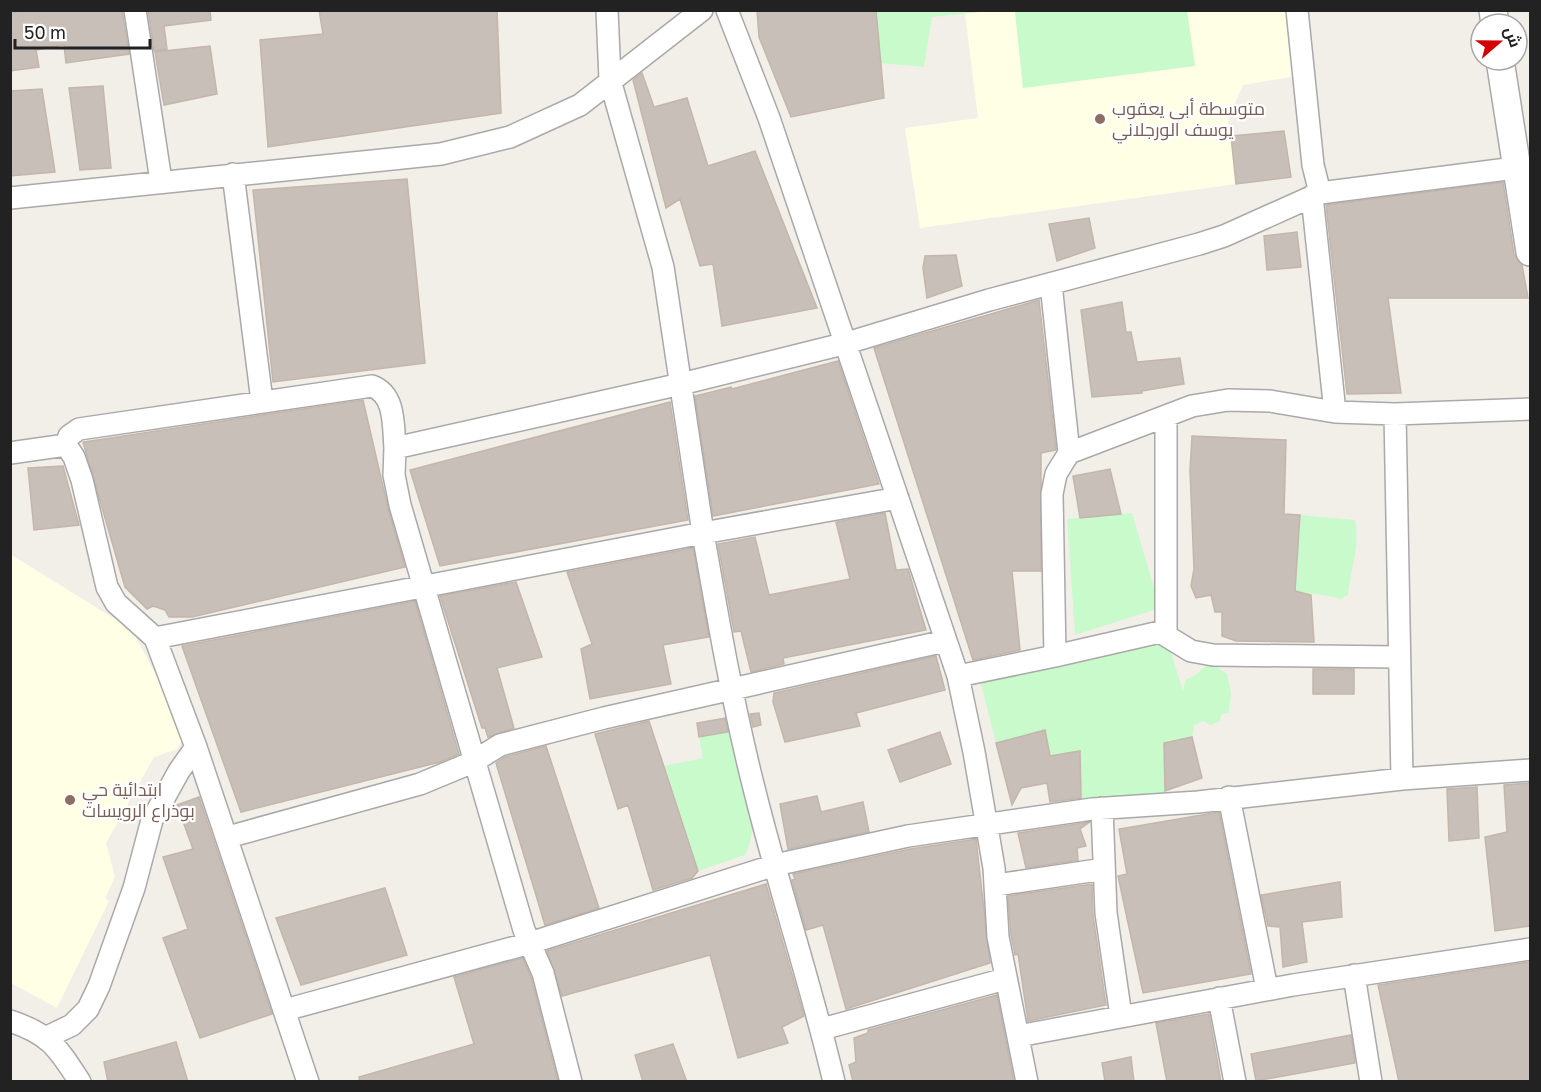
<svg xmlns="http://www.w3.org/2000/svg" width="1541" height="1092" viewBox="0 0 1541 1092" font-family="'Golos Text',Cairo,sans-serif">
	<rect width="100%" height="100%" fill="#f2efe9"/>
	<path fill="#ffffe5" d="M989 10 1015 11 1023 87 1195 66 1187 11H1292L1302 75 1243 85 1228 120 1236 184 920 228 905 128 978 118 965 13Z
		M10 554 131 629 187 732 177 749 154 757 106 843 115 877 105 898 109 901 57 1008 11 983Z"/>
	<path fill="#c8facc" d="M876 11H989L932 17 924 67 879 63Z
		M1015 11H1187L1195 66 1023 88Z
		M1132 513 1160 608 1075 635 1067 519Z
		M1300 515 1355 520C1360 548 1351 567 1348 595L1340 599C1324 593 1311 595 1295 591Z
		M1166 636 1183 691 1186 679C1197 677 1201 668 1211 663L1227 674 1231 693 1229 712 1221 715 1220 721 1210 725 1204 721 1194 725 1192 737 1164 744 1165 793 1081 800 1080 751 1050 756 1045 730 996 743 979 676Z
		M738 730C745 769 764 817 745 855L698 871 664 766 703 758 699 737Z"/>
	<path fill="#c7bfb8" stroke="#c4b6ab" stroke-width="1.5" d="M22 10H122L129 54 66 63 64 45 36 50 39 67 10 71V14Z
		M148 10H210L211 20 164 26 167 49 154 51Z
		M319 10H497L501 113 268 147 260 40 323 34Z
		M757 10H876L884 98 791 117 759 37Z
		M210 46 217 94 164 105 155 52Z
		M642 73 654 107 687 98 708 166 755 151 817 308 722 326 713 264 700 266 680 199 666 208 633 80Z
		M103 86 111 168 80 170 69 88Z
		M42 89 55 172 10 176V91Z
		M1284 131 1291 177 1236 184 1231 136Z
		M407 179 425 363 273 382 253 190Z
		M1503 182 1514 254 1522 265 1528 298H1388L1401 393 1347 394 1326 205Z
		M1089 218 1095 248 1057 261 1049 224Z
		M1297 232 1301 267 1267 270 1264 236Z
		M956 255 962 286 927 298 923 268 925 256Z
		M1039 300 1056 450 1041 453V571H1012L1020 650 973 660 874 348Z
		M1122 302 1126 332H1131L1137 362 1180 358 1184 384 1142 391V393L1092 397 1081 310Z
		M838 361 879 484 713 516 695 396 731 387 732 389Z
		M363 400 388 508 405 567 192 617H169L165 610 153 606 147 609 125 587 83 442Z
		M670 402 688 520 440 566 410 470Z
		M1192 436 1286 440 1284 514 1300 515 1295 591 1311 595 1314 642 1236 641 1222 636V612H1215L1211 595 1196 598 1191 586 1194 569 1190 470Z
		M63 466 79 525 34 530 28 468Z
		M1110 469 1121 514 1080 518 1073 476Z
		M885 513 896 570 908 569 926 630 783 658 784 664 751 672 741 631 734 632 718 544 755 537 769 595 850 579 836 522Z
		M693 548 709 637 663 645 671 684 590 699 581 649 592 644 567 572Z
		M516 582 542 657 497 668 514 728 488 737 485 728H482L440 596Z
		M415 601 459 754 440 762 241 812 182 646Z
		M936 656 945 690 856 713 860 726 785 742 773 702 774 693Z
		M1313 669H1354V694H1313Z
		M759 713 761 725 753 727 750 714Z
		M725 718 728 732 699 737 697 723Z
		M649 721 698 871 692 878 653 890 628 805 618 809 595 734Z
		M1045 730 1050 756 1080 751 1081 798 1050 802 1047 783 1021 788 1012 805 996 743Z
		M940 732 951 764 900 782 888 750Z
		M1192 737 1202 778 1165 791 1164 743Z
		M546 746 599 908 545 925 496 763 505 757Z
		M1530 783V926L1495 931 1485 837 1507 832 1504 785Z
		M1477 787 1479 838 1449 841 1447 789Z
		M817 796 821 812 863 802 869 832 788 849 780 804Z
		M199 797 272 1014 200 1038 163 938 188 929 163 857 193 849 177 805Z
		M1219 812 1251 974 1143 993 1118 876 1127 874 1119 829Z
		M1090 822 1080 829 1086 846 1077 848 1078 860 1026 868 1018 833Z
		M976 839 990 963 846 1009 823 925 806 930 792 880 795 879 793 874 910 849Z
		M1340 882 1342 917 1302 922 1307 962 1283 967 1280 927 1268 926 1261 895Z
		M766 884 804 1016 782 1027 788 1043 738 1058 710 955 562 996 547 951Z
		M1092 884 1093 915 1106 1005 1028 1021 1018 954 1015 955 1011 935 1008 896Z
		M385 888 407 955 301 985 276 918Z
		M523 958 531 977 558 1082H360L359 1077 474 1044 454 977Z
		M1530 962V1082H1399L1378 985Z
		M997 995 1014 1082H853L849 1065 856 1062 854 1038 868 1033V1030Z
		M1209 1014 1221 1082H1167L1156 1023Z
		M1351 1035 1355 1063 1256 1081 1251 1054Z
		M176 1042 188 1082H108L104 1062Z
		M673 1044 687 1082H643L635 1055Z
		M1131 1057 1134 1082H1105L1102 1063Z"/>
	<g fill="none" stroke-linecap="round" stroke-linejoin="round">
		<defs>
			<path id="minor" d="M135 10 161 181
				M727 10 769 118 958 676 974 752 994 868 998 937 1027 1082
				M1297 10 1313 165 1320 193
				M233 174 262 401
				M1312 196 1335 412
				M10 198 441 154 510 137 580 105 702 10
				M1395 414 1402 779
				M1166 417V634
				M66 445 69 436 79 429 372 386C396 395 393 426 395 448L681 384 847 343 989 300 1199 244 1224 236 1320 193 1515 168
				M395 448 394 475 400 505 524 930 543 973 571 1082
				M10 453 66 445 74 457 82 480 107 587 116 603 155 638 196 747 308 1082
				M1069 453 1192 406 1228 400 1270 401 1335 412 1395 414 1530 409
				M155 638 703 533 663 267 610 80 607 10
				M1055 656 1160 632 1191 651 1213 655 1398 657
				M958 676 1055 656 1052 494 1056 474 1069 453 1051 284
				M1229 797 1267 989
				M1102 808 1106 913 1121 1016
				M228 837 420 784 473 762 500 745 604 718 945 641
				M996 885 1104 869
				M1354 975 1371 1082
				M1219 998 1235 1082
				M285 1010 530 943 775 865 908 836 1092 809 1198 802 1402 779 1530 770
				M10 1021C50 1034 58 1048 80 1082
				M822 1029 1005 979
				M1018 1036 1293 985 1530 949
				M45 1038 72 1025 88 1009 99 986 134 888 152 820 179 771 196 747
				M834 1082C811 984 779 889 755 792 733 706 718 619 703 533L898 498"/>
			<path id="tertiary" d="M1493 10 1495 24
				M1500 60 1530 252"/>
		</defs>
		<use href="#minor" stroke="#a9a9a9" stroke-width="24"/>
		<use href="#tertiary" stroke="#a9a9a9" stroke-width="30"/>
		<use href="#minor" stroke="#fff" stroke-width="21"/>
		<use href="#tertiary" stroke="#fff" stroke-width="27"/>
	</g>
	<g fill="#8d6e63" stroke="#fff" stroke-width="2">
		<circle cx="1100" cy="119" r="6"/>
		<circle cx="70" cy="800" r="6"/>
	</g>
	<g text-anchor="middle" stroke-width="4.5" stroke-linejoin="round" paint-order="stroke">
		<g font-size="18" fill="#785e54" stroke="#fff" text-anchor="start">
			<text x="1112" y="115">متوسطة أبي يعقوب<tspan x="1112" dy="21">يوسف الورجلاني</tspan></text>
			<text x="82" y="796">ابتدائية حي<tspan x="82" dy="21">بوذراع الرويسات</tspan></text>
		</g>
	</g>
	<rect width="1541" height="1092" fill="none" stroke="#222222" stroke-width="24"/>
	<g transform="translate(1499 42) rotate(70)"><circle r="28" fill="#ffffff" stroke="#a7a7a7" stroke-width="1.5"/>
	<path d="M0-4.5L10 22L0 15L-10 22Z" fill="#d40000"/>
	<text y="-9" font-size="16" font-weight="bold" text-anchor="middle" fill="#222222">ش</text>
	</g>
	<path d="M15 39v9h135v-9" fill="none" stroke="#222222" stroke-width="3"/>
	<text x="24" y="39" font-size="18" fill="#222222" stroke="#ffffff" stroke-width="4.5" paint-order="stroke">50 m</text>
</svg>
